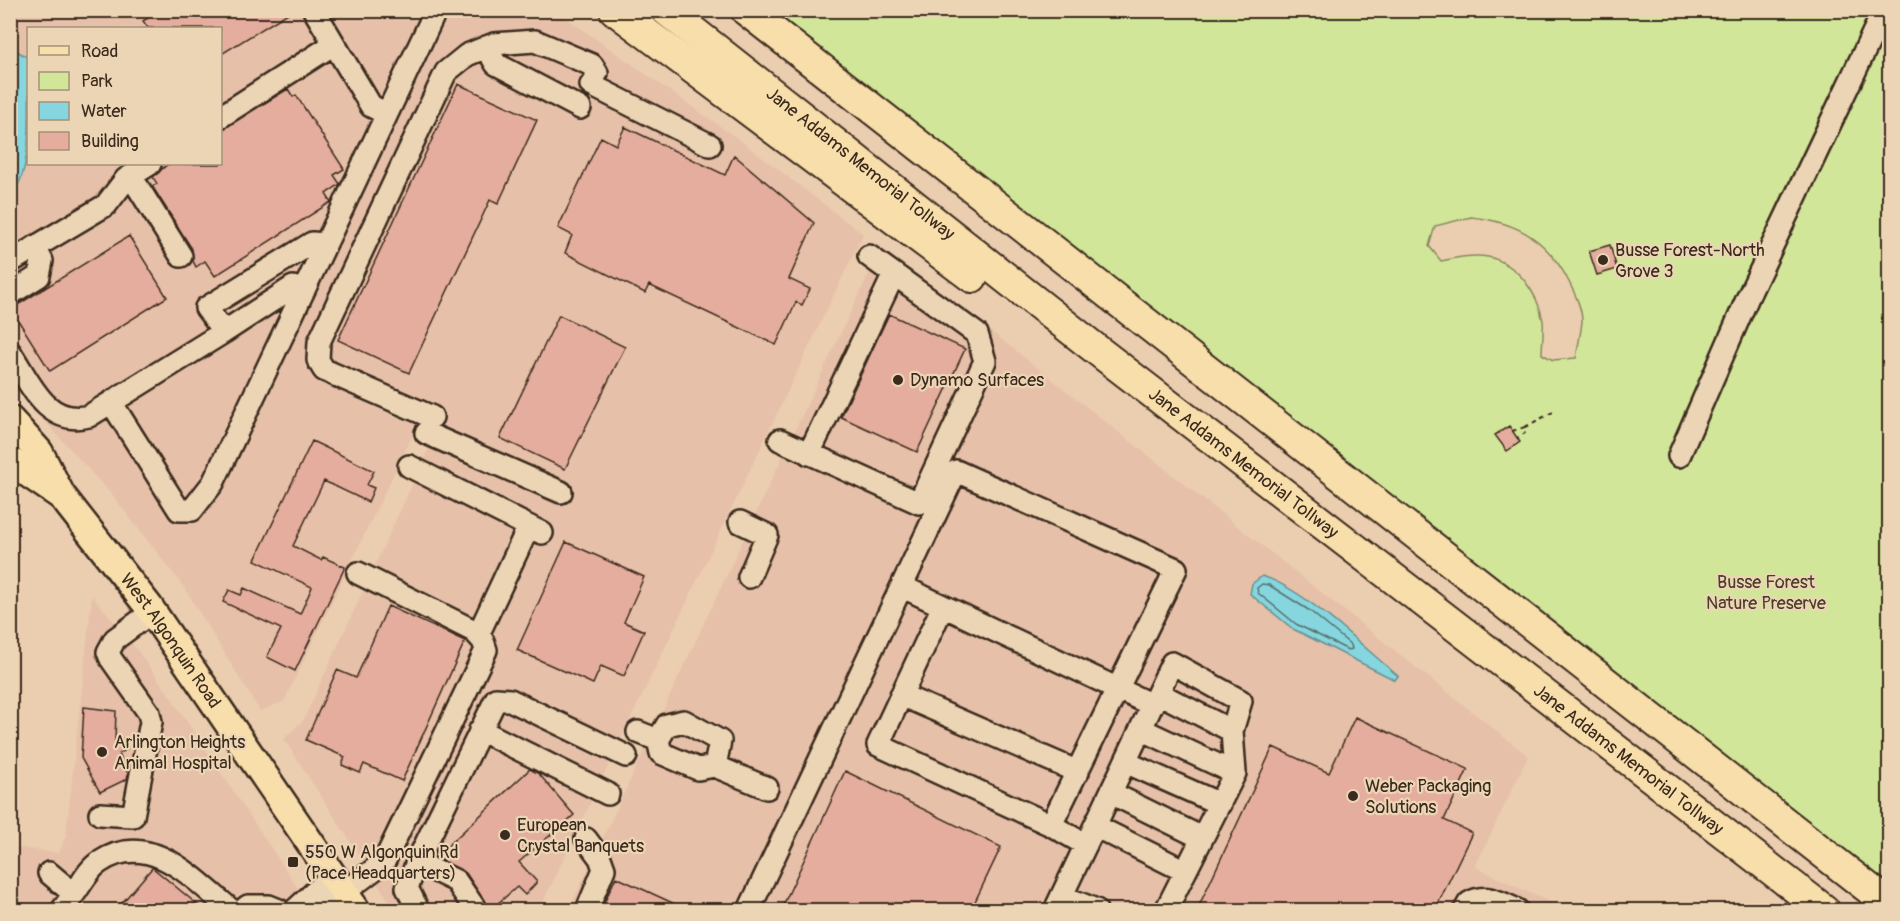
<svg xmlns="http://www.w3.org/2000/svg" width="1900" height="921" viewBox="0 0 1900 921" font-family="Pangolin,sans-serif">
	<rect width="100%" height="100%" fill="#ebcdb0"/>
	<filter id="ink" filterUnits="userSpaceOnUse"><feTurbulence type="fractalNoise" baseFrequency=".0167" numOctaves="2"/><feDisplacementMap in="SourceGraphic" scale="12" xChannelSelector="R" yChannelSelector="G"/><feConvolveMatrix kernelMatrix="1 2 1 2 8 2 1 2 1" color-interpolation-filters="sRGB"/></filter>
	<g filter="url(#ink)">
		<path fill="#e6c0a8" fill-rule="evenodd" d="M11 11H556L738 139 863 234 539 910H395L284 739 303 721 443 418 426 407 284 701 260 711 184 587 113 496 11 384ZM28 28H220V164H28Z
			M881 248 1002 340 1528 756 1475 867 1566 910H569Z
			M92 596 129 639 168 693 312 910H11V847L59 853 66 836Z"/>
		<path fill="#d2e69a" stroke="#86885c" stroke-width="1.5" fill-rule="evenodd" d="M747 11H1889V905ZM1471 217C1518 222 1548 240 1569 282 1575 294 1582 308 1582 321 1581 333 1578 346 1576 358L1553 360 1542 354C1542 344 1544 331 1543 321 1538 293 1517 263 1488 257 1473 254 1456 258 1441 261L1429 246 1435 226Z"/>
		<path fill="#85d6df" stroke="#679192" stroke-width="1.5" d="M11 47 28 58C29 92 35 172 11 195Z
			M1262 576C1306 590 1362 646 1398 676L1395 680 1293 629 1250 594 1252 584Z"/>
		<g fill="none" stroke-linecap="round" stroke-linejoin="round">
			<path stroke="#596f6b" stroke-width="1.5" d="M1262 584 1269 585 1310 611 1351 645 1352 649 1348 650 1296 624 1258 593 1257 588Z"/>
		</g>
		<path fill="#e5ad9e" stroke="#3b2a1e" stroke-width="1.5" d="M160 10H293L220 55V28H148L143 21Z
			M458 84 537 120 498 204 490 200 409 373 338 340Z
			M288 89 293 97 296 95 344 169 334 175 340 184 326 194 331 202 215 276 205 261 196 267 193 261 192 249 152 186 157 184 153 177 168 164H220V130Z
			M625 127 725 175 734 155 814 223 789 279 810 289 802 305 796 302 776 345 649 285 645 293 565 253 572 235 558 228 601 137 616 145Z
			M129 236 167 297 50 371 11 309Z
			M1610 245 1617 269 1597 275 1589 251Z
			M889 314 965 349 917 452 841 417Z
			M559 315 625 347 565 469 500 438Z
			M1509 426 1520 442 1507 451 1495 435Z
			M312 441 374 471 367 485 374 488 368 502 324 481 293 546 321 560 323 557 345 567 295 671 267 657 281 629 223 602 229 590 241 595 244 588 300 614 312 587 255 560Z
			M566 542 644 577 624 622 644 631 624 676 601 666 593 684 517 650Z
			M388 606 465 641 402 781 364 764 360 773 342 765 345 757 306 740 337 670 356 678Z
			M84 707 116 711 115 741 124 738 127 749 119 754 128 774 127 779 100 792 81 758Z
			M1355 717 1468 769 1444 820 1472 833 1435 910H1197L1273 747 1329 773Z
			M530 769 539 774 574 815 519 862 537 882 525 895 517 887 490 910 466 873 445 862 439 854Z
			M845 771 1001 847 971 910H781Z
			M152 868H153L204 910H116Z
			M616 877 688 910H601Z"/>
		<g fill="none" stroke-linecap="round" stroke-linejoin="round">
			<defs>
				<path id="minor" d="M314 10 371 106 387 114
					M486 47 496 64 580 108
					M591 85 710 145
					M220 117 334 44
					M131 176 181 256
					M10 262 106 205 126 179 150 164
					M10 294 39 276 42 261 35 247
					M224 332 293 287 303 290
					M10 352C30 382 46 427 89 416L224 332 206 308 312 243 325 244
					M111 402 179 510H192L213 483 436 10
					M432 417 324 370 318 360 319 342 446 72 467 55 494 44 535 41 592 65 597 73
					M426 433 561 492
					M780 440 919 503 985 361 977 334 869 256
					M809 454 894 274
					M1679 456 1748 297 1884 10
					M409 466 542 533
					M740 522 767 535 749 577
					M903 587 1152 705
					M943 606 878 745 1051 825 1086 845
					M478 635 528 528
					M901 695 1078 772
					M1141 729 1235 773 1166 910
					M480 730 608 794
					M1232 731 1235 773
					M638 732 658 740 661 753 698 769 715 766 767 788
					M658 740 667 725 684 721 720 741 715 766
					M1125 762 1220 804
					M1111 793 1202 838
					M100 814 133 816 151 722 149 713 111 659 108 652 115 639 152 612
					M1095 826 1185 871
					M586 839 600 858 604 869 587 910
					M417 862 496 699 510 700 626 756
					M49 873 74 894 62 910
					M343 893 384 862 486 650 483 641 474 631 358 573
					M74 894C81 885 89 868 100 862 150 829 194 879 231 910
					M1062 896 1096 910
					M243 910 248 906H269L279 910
					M295 910 332 876
					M318 910 340 887
					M418 910 407 888 417 862 456 881 476 910
					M749 910 956 471 1176 569 1051 825
					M1055 910 1172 663 1241 701 1232 731 1158 693
					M1465 910 1469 903C1486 893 1500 902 1517 910"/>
				<g id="major">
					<path id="s1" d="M10 420 39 452 61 495 149 607 356 910"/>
					<path d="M10 461 60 495"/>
				</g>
				<g id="highway">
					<path d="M615 10 972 277"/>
					<path id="s2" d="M666 10 1097 350 1824 910"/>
					<path d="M746 10 1890 905"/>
				</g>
			</defs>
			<use href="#minor" stroke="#3b2a1e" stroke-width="26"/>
			<use href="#major" stroke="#3b2a1e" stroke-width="32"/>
			<use href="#highway" stroke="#3b2a1e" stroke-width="34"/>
			<path stroke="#3b2a1e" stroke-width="2" stroke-dasharray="4.5 4.5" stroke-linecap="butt" d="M1525 427 1553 412
				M1512 431 1525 427V433L1517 438"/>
			<use href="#minor" stroke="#ecd5b5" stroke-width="21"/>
			<use href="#major" stroke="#f8deab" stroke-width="27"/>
			<use href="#highway" stroke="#f8deab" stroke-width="30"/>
		</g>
	</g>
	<g fill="#3b2a1e" stroke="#ecd5b5" stroke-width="2">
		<circle cx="1603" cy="260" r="6"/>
		<circle cx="898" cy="380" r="6"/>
		<circle cx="102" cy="752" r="6"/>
		<circle cx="1353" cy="796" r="6"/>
		<circle cx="505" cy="835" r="6"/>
		<rect x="287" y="856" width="12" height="12" rx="3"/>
	</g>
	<g text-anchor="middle" stroke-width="4.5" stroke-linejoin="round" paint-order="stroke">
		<g font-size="18" fill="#3b2a1e" stroke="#ecd5b5">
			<text dy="6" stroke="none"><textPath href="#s2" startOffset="248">Jane Addams Memorial Tollway</textPath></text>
			<text dy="6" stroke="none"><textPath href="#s2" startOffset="734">Jane Addams Memorial Tollway</textPath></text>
			<text dy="6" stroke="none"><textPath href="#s1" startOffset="274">West Algonquin Road</textPath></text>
			<text dy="6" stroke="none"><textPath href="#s2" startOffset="1220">Jane Addams Memorial Tollway</textPath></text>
		</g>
		<g font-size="18" fill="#3b2a1e" stroke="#ecd5b5" text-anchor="start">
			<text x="1615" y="256">Busse Forest-North<tspan x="1615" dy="21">Grove 3</tspan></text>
			<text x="910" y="386">Dynamo Surfaces</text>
			<text x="114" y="748">Arlington Heights<tspan x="114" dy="21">Animal Hospital</tspan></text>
			<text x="1365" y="792">Weber Packaging<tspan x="1365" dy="21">Solutions</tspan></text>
			<text x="517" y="831">European<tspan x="517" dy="21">Crystal Banquets</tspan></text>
			<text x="305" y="858">550 W Algonquin Rd<tspan x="305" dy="21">(Pace Headquarters)</tspan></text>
		</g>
		<g font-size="18" fill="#4a3d2a" stroke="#ecd5b5">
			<text x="1766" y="588">Busse Forest<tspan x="1766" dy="21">Nature Preserve</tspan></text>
		</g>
	</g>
	<rect width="1900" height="921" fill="none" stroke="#ecd5b5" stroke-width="36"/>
	<rect x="18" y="18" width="1864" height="885" fill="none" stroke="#3b2a1e" stroke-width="2" filter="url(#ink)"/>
	<rect x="27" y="27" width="195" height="138" fill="#ecd5b5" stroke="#a59179" stroke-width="1.5"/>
	<rect x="39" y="46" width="30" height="9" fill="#f8deab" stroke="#a59179" stroke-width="1.5"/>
	<text x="81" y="57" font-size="18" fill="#3b2a1e">Road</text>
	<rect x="39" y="72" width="30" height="18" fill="#d2e69a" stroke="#a59179" stroke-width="1.5"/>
	<text x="81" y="87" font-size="18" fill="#3b2a1e">Park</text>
	<rect x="39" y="102" width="30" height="18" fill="#85d6df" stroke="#a59179" stroke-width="1.5"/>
	<text x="81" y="117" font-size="18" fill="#3b2a1e">Water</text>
	<rect x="39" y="132" width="30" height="18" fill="#e5ad9e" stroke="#a59179" stroke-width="1.5"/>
	<text x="81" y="147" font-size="18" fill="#3b2a1e">Building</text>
</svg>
